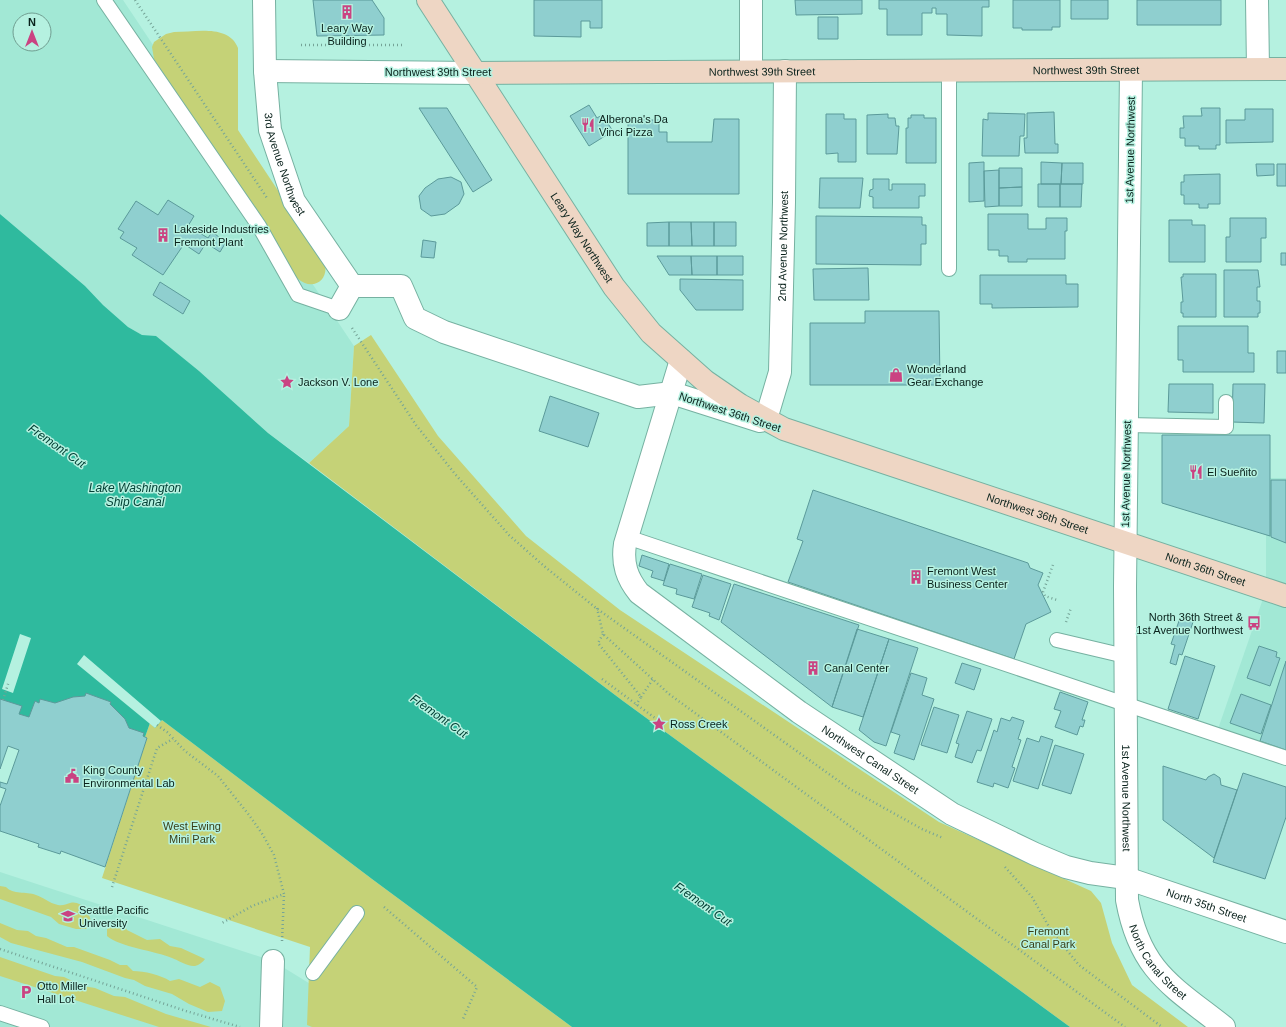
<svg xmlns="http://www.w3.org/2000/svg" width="1286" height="1027" viewBox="0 0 1286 1027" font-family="Arial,sans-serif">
	<rect width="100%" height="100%" fill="#b5f1e0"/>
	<path fill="#a2e8d5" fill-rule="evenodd" d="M0 0H123L354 346 349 426 309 463 268 433 199 371 156 337 142 335 128 327 103 305 85 286 0 214ZM20 20H44V44H20Z
		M1266 478H1286V752L1218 729 1266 590Z
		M0 872 273 961 380 1027H0Z"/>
	<path fill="#c5d277" d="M174 32C195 32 229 24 238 48V130L324 260C331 281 312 292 297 278L154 59 152 47 154 42 166 34Z
		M371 335 438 436 526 536 620 610 939 822 1091 891 1101 903 1112 943 1132 985 1188 1027H1070L623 701 309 463 349 426 354 346Z
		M162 720 372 879 572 1027H312L307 1025 310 947 102 878 147 738 145 737 150 723 155 727Z
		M0 886 6 887C13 895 26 891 36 895 43 897 49 903 58 905 63 906 66 904 70 903 81 900 89 912 91 921L86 929H76L59 924 51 917 0 899Z
		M116 922 124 925 127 930 147 940 160 939 170 946 181 948 205 959C203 962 199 965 195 966 188 967 178 960 172 958 156 951 119 947 107 936V929Z
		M0 923 17 930 28 931 36 936 46 938 67 947H74L110 960 120 965H127L133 971C144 971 161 975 170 981L179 979 200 987 210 982 220 987 225 1001 222 1011 208 1012 189 1004 172 994 145 986 134 980 125 978 82 962 11 943 0 937Z
		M0 957 55 976 64 977 83 986 95 988 114 996 125 997 166 1014 211 1027H159L0 976Z"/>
	<path fill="#2fba9e" d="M0 214 85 286 103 305 128 327 142 335 156 336 199 371 268 433 623 701 1070 1027H572L372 879 162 720 155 728 150 723 145 737 0 743Z"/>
	<path fill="#b5f1e0" d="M20 634 31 638 13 693 2 689Z
		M84 655 161 721 155 728 77 664Z"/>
	<path fill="#8fcfcf" stroke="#5b9a9a" d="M313 0H372L384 18V35L317 36Z
		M534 0H602V28H590V21H581V37L534 36Z
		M795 0H862V14L796 15Z
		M879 0H989V7H982V36L947 35V14H936V8H932V13H922V35H887V9H879Z
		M1013 0H1060V27H1052V30H1022V28H1013Z
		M1071 0H1108V19H1071Z
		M1137 0H1221V25H1137Z
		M818 17H838V39H818Z
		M589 105 597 118 602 115 613 131 589 146 570 116Z
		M419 108H447L492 180 473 192Z
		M1201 108H1220V145H1216V149H1199V146H1185V138H1180V128H1184L1183 116H1202Z
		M1245 109H1273V142L1226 143V120H1245Z
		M1054 112 1055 144H1058V153H1025L1024 138H1027V113Z
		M988 113 1025 114 1024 136H1020L1019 156H982L983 119 988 120Z
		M826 114H844V119H856V162H838V153L826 154Z
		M888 114V118H895L896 126H899L897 154H867V115Z
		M911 115H924V118H936V163H906V128H908V118H911Z
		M714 119H739V194H628V120H659V132H667V142H712Z
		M984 162V201L969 202V163Z
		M1041 162 1062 163 1061 184H1041Z
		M1062 163H1083V184H1061Z
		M1256 164H1274V175L1257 176Z
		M1277 164H1286V186H1277Z
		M999 168H1022V187L999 188Z
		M999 170V206L985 207 984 171Z
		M1220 174V204H1208V208H1199V204H1184V195H1181V182H1184V175Z
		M451 177 461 182 464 194 459 204 445 214 431 216 421 209 419 196 425 188 438 179Z
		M820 178H863L860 208H819Z
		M873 179H889V190H892V184H925V196H919V208H873V197L869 196 870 190 873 189Z
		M1038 184H1060V207H1038Z
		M1060 184H1082L1081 207H1060Z
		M1022 187V206H999V188Z
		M168 200 194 216 188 226 208 238 212 232 226 242 220 252 206 243 199 254 184 244 163 275 132 255 137 248 120 238 124 232 118 229 136 201 158 215Z
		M988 214H1028V229H1046V218H1067V231H1065V259H1027V262H1008V256H999V250H988Z
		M816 216 922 217V225H926V244H921V265L816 264Z
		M1230 218H1266V238H1261V262H1226V237H1230Z
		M1169 220H1192V225H1205V262H1169Z
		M669 222V246H647V223Z
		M669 222H691L692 246H669Z
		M691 222H714V246H692Z
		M714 222H736V246H714Z
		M423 240 436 242 434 258 421 257Z
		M1281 253H1286V265H1281Z
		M657 256H691L692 275H669Z
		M691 256H717V275H692Z
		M717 256H743V275H717Z
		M868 268 869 300H814L813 269Z
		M1224 270H1258L1260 287H1257V301H1260V313H1258V317H1224Z
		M1183 274H1216V317H1183V313H1181V302H1183L1181 277H1183Z
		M980 275H1066V284H1078V307L992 308V304H980Z
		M680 279 743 280V310H696L680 290Z
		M160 282 190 301 183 314 153 295Z
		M865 311H939L940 385H810V323H865Z
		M1178 326H1248V353H1254V372H1183V360H1178Z
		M1277 351H1286V373H1277Z
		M1169 384H1213V413L1168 412Z
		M1233 384H1265L1264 423 1232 422Z
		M550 396 599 413 588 447 539 431Z
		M1162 435H1270V536L1162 503Z
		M1271 480H1286V543L1271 537Z
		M813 490 1028 563 1030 568 1043 573 1038 585 1051 612 1026 624 1014 659 788 582 803 541 797 539Z
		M642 555 669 564 664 581 651 577 653 571 639 566Z
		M670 564 702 574 694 599 676 594 677 589 663 585Z
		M703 575 731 584 719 620 709 616 710 613 692 607Z
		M734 584 859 625 832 707 721 622Z
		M1180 618 1193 622 1182 655 1179 654 1176 665 1170 663 1175 645 1171 644Z
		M857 629 889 639 863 717 832 707Z
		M889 639 918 648 886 746 874 742 859 730Z
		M1259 646 1277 652 1276 657 1280 658 1270 686 1247 678Z
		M1185 656 1215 666 1198 719 1168 709Z
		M1286 661V750L1260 741Z
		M962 663 981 669 974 690 955 683Z
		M911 673 927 678 922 695 934 699 914 760 894 753 900 735 891 732Z
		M1060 692 1088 702 1082 720H1085L1083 727 1080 726 1077 735 1055 727 1061 711 1054 709Z
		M86 693 111 702 110 704 125 719 129 728 144 733 143 736 147 738 105 867 61 851 60 854 38 847 39 844 0 831V806L6 789 0 787V782L7 784 19 750 8 746 0 769V699L22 706 19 714 29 717 35 701 39 703 40 699 55 703 73 697 85 696Z
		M1241 694 1271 705 1261 734 1230 723Z
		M934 707 959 715 947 753 921 745Z
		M967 711 992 719 981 751 977 750 972 763 955 757 959 744 956 743Z
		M1012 717 1024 721 1018 739 1021 740 1012 767 1015 768 1008 788 994 783 993 787 977 782 994 730 997 732 1001 718 1010 721Z
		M1041 736 1053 740 1038 789 1013 781 1027 738 1039 742Z
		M1055 745 1084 754 1071 794 1042 785Z
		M1163 766 1206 780 1208 777 1214 774 1220 778 1221 785 1237 790 1214 858 1163 820Z
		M1243 773 1286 787V817L1265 879 1213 862Z"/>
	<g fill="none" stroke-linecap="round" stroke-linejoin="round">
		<defs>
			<path id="service" d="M104 0 259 226 298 295 339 309
				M949 70V269
				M1127 425 1226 427V402
				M627 537 1286 758
				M1057 640 1125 656
				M313 973 357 913
				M0 1013 42 1027"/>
			<g id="minor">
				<path id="s1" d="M264 0 265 71 270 130 294 201 352 286 339 309"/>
				<path d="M1257 0 1258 69"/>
				<path id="s2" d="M1131 70 1125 587 1127 900C1140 971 1172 986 1224 1027"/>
				<path d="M265 71 475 73"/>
				<path d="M751 71V0"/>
				<path d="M352 286H401L415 318 444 332 638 397 672 393 760 421"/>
				<path id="s3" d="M681 360 625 544C622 564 627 578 639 593L799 712 952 814 1035 854 1066 867 1090 873 1126 878 1286 932"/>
				<path id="s4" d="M766 419 780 372 784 202 785 71"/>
				<path d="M271 1027 273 961"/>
			</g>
			<g id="secondary">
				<path id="s5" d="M428 0 614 287 651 333 705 381 740 405 784 429 1286 596"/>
				<path id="s6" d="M475 73 1286 69"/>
			</g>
		</defs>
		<use href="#service" stroke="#76b1a1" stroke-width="16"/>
		<use href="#minor" stroke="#76b1a1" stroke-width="24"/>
		<use href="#secondary" stroke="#76b1a1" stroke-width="24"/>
		<path stroke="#75a497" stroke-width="2.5" stroke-dasharray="1 3" stroke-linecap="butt" d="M135 0 267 198
			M301 45H402
			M352 328 416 425 455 474 509 535 544 566 596 608 850 789 922 829 943 838
			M1053 565 1043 592 1045 596 1057 600
			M597 608 603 634 669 694 1125 1027
			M1066 622 1071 608
			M603 634 598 643 641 697 636 705
			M602 679 655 718
			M641 697 653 679
			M3 700 9 681
			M157 725 167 732 185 751 218 776 249 815 263 835 274 855 284 894 252 906 222 923
			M1005 867 1032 897 1052 932 1079 965 1162 1027
			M112 887 157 748 173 739
			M384 907 477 987 463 1019
			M282 941 284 894
			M0 949 186 1011 240 1027"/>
		<use href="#service" stroke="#fff" stroke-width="14"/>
		<use href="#minor" stroke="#fff" stroke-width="22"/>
		<use href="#secondary" stroke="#eed6c4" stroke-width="22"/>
	</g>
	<defs>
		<symbol id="building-bare" viewBox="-9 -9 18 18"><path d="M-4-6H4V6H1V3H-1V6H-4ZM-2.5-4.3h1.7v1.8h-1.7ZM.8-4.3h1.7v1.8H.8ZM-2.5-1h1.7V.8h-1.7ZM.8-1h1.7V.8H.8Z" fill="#ca4382" stroke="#b5f1e0" stroke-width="2.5" paint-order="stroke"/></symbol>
		<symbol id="restaurant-bare" viewBox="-9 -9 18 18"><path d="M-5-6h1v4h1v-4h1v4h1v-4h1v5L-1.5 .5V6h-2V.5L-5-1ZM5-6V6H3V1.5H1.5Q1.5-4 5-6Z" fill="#ca4382" stroke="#b5f1e0" stroke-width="2.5" paint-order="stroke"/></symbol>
		<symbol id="shop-bare" viewBox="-9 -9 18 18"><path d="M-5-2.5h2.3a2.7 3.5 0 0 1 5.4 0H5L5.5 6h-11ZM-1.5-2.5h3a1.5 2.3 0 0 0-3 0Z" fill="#ca4382" stroke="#b5f1e0" stroke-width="2.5" paint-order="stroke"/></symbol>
		<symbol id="sight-bare" viewBox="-9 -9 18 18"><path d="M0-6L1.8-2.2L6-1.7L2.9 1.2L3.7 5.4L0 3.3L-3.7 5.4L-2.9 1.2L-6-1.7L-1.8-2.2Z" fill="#ca4382" stroke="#b5f1e0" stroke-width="2.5" paint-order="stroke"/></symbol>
		<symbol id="bus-bare" viewBox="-9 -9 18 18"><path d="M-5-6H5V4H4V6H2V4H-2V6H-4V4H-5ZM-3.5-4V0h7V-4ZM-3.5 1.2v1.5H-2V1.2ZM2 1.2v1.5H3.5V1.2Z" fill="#ca4382" stroke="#b5f1e0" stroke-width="2.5" paint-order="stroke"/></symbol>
		<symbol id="civic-bare" viewBox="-9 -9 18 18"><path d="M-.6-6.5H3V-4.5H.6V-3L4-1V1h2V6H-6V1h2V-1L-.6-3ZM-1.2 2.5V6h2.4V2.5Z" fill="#ca4382" stroke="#b5f1e0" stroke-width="2.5" paint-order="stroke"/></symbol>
		<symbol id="university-bare" viewBox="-9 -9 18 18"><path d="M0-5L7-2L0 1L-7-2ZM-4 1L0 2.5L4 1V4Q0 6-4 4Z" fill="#ca4382" stroke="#b5f1e0" stroke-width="2.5" paint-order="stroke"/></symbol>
		<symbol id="parking-bare" viewBox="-9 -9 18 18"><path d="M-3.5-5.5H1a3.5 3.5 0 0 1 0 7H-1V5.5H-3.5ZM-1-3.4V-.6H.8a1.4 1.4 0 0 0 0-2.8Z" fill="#ca4382" stroke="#b5f1e0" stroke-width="2.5" paint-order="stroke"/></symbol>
	</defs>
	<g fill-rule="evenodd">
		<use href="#building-bare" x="337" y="2" width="20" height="20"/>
		<use href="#restaurant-bare" x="578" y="115" width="20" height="20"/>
		<use href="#building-bare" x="153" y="225" width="20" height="20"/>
		<use href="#shop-bare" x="886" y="365" width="20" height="20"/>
		<use href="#sight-bare" x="277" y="372" width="20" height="20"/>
		<use href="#restaurant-bare" x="1186" y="462" width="20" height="20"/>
		<use href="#building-bare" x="906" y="567" width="20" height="20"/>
		<use href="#bus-bare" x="1244" y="613" width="20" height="20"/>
		<use href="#building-bare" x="803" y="658" width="20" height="20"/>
		<use href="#sight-bare" x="649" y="714" width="20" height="20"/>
		<use href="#civic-bare" x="62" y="766" width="20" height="20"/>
		<use href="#university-bare" x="58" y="906" width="20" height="20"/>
		<use href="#parking-bare" x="16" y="982" width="20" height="20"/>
	</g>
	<g text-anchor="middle" stroke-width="3" stroke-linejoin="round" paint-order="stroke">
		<g font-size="11" fill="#09211b" stroke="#b5f1e0" text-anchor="start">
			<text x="347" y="32" text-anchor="middle">Leary Way<tspan x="347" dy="13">Building</tspan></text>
			<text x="599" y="123">Alberona's Da<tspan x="599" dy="13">Vinci Pizza</tspan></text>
			<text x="174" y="233">Lakeside Industries<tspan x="174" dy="13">Fremont Plant</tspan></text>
			<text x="907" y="373">Wonderland<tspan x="907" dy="13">Gear Exchange</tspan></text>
			<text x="298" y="386">Jackson V. Lone</text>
			<text x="1207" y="476">El Sueñito</text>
			<text x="927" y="575">Fremont West<tspan x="927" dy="13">Business Center</tspan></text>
			<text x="1243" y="621" text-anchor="end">North 36th Street &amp;<tspan x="1243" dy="13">1st Avenue Northwest</tspan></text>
			<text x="824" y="672">Canal Center</text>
			<text x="670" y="728">Ross Creek</text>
			<text x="83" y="774">King County<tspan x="83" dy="13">Environmental Lab</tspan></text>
			<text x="79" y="914">Seattle Pacific<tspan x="79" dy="13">University</tspan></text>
			<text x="37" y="990">Otto Miller<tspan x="37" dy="13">Hall Lot</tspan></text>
		</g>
		<g font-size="11" fill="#09211b" stroke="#b5f1e0">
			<text dy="4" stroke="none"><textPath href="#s6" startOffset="611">Northwest 39th Street</textPath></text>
			<text dy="4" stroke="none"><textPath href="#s6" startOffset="287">Northwest 39th Street</textPath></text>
			<text x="438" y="76">Northwest 39th Street</text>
			<text transform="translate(1130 150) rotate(-89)" y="4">1st Avenue Northwest</text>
			<text dy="4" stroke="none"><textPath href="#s1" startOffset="167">3rd Avenue Northwest</textPath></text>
			<text dy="4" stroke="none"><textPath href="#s5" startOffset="283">Leary Way Northwest</textPath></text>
			<text dy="4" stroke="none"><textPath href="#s4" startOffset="175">2nd Avenue Northwest</textPath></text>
			<text transform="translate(730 412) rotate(18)" y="4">Northwest 36th Street</text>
			<text transform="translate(1126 474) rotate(-89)" y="4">1st Avenue Northwest</text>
			<text dy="4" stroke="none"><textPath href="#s5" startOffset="833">Northwest 36th Street</textPath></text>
			<text dy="4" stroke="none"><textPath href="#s5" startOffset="1010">North 36th Street</textPath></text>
			<text dy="4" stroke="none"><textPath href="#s3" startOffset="530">Northwest Canal Street</textPath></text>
			<text dy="4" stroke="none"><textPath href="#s2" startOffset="728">1st Avenue Northwest</textPath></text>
			<text dy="4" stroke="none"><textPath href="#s3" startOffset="900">North 35th Street</textPath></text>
			<text dy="4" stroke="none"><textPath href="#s2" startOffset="901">North Canal Street</textPath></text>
		</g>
		<g font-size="11" fill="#3a3f17" stroke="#b5f1e0">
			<text x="192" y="830">West Ewing<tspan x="192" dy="13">Mini Park</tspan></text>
			<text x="1048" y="935">Fremont<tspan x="1048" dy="13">Canal Park</tspan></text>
		</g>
		<g font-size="12" font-style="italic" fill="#034035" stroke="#b5f1e0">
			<text transform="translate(57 446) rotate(35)" y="4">Fremont Cut</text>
			<text x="135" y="492">Lake Washington<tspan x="135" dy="14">Ship Canal</tspan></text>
			<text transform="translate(439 716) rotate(35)" y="4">Fremont Cut</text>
			<text transform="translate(703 904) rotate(35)" y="4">Fremont Cut</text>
		</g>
	</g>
	<g transform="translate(32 32)"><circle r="19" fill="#b5f1e0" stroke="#709e91"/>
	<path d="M0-3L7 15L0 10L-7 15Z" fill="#ca4382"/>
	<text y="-6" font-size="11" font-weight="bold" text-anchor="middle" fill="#09211b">N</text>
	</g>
</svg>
